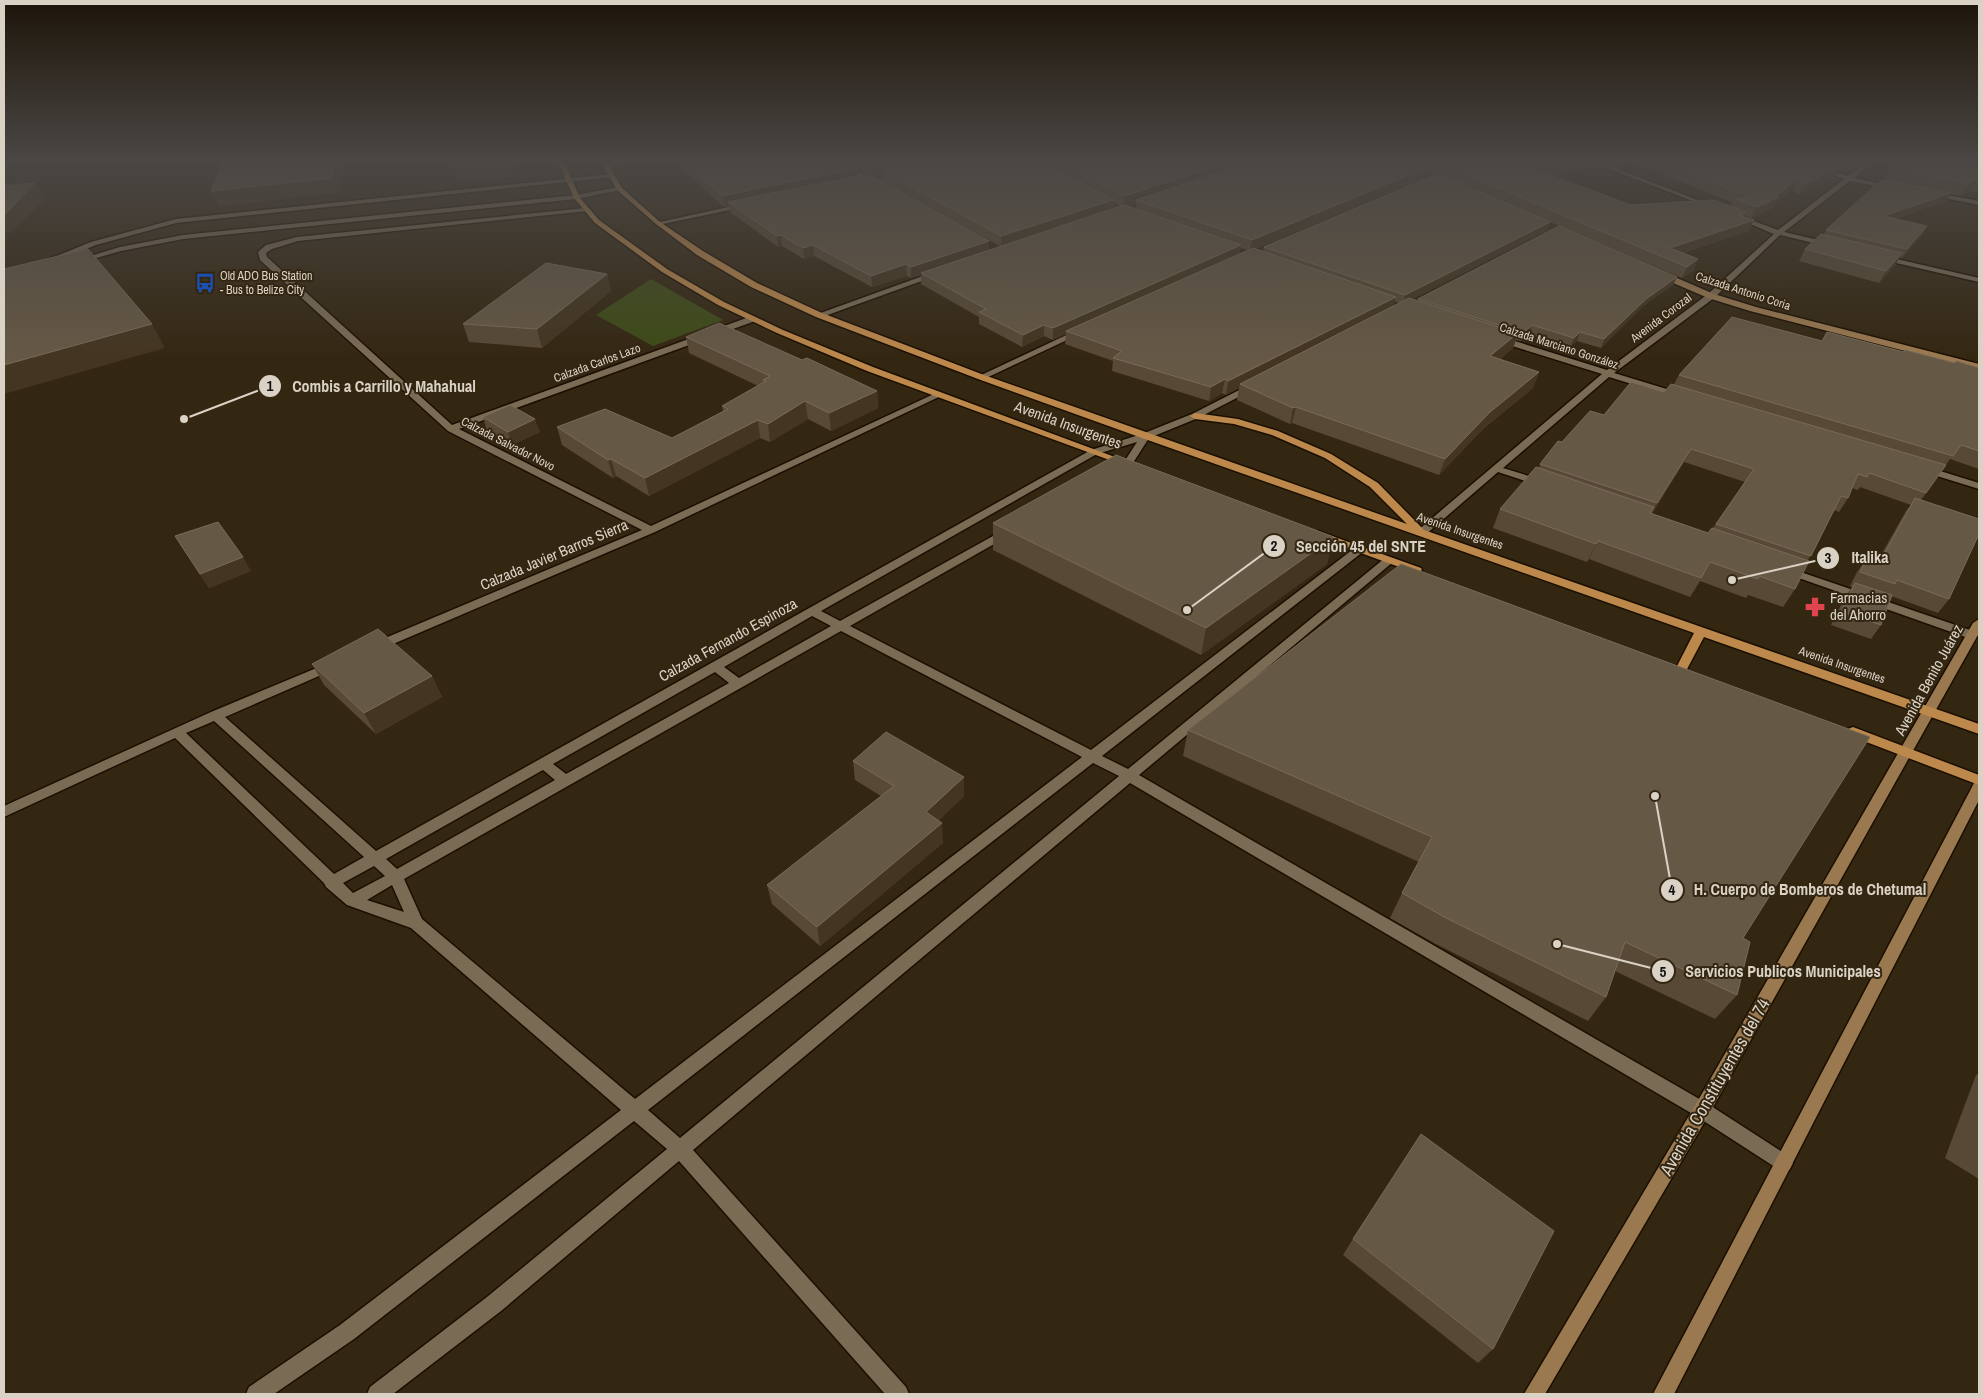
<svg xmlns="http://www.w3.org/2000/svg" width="1983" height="1398" viewBox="0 0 1983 1398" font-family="'Archivo Narrow',sans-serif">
	<rect width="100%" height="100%" fill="#342712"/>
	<path fill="#3e4b17" d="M651 279 723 320 653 346 596 315Z"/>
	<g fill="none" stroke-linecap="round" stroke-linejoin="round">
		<defs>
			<path id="lane" d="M625 162 605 167 602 165 611 162Z"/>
			<path id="street" d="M831 162H839L879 183 874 184Z
				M1591 162H1600L1713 206 1708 207Z
				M1798 162H1807L1848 176 1866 162H1873L1854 178 1895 187 1892 189 1850 181 1784 232 1831 243V247L1780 235 1714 298 1614 373 1683 394V398H1677L1609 377 1503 468 1545 481V485H1537L1498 472 1425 535H1417L1416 533 1417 531 1602 374 1496 341V337H1502L1607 370 1708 294 1774 234 1736 218V216H1740L1778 230 1844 179Z
				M612 174 614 175V177L176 223 96 245 49 264 42 262 91 242 176 219Z
				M619 187 621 188V190L576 199 183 239 121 251 78 263 74 261 120 247 183 235 576 195Z
				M1932 192 1979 201V205L1930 195V193Z
				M747 203 750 205 749 206 658 225 655 223Z
				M586 208 588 209V211L298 241 272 249 266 253 267 257 452 425 749 317H755V321L459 429 651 526 936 393 939 392 943 395 655 532 379 650H371L369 647 371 644 642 530 448 431 260 260 258 252 266 245 297 237Z
				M1879 255 1979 278V282L1879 259Z
				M934 272 941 274 822 317 815 315Z
				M1077 330 1084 332 984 379 977 377Z
				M1253 383 1257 386 1256 388 1198 418 1149 438 1131 466 1117 473 1112 470 1124 462 1137 442 1097 454 821 611 840 621 1002 531H1010L1011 533 1010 535 850 626 1091 750 1356 547H1364L1365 549 1364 551 1102 756 1128 769 1385 558H1393L1394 560 1393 562 1139 775 1708 1104 1790 1157 1793 1163 1790 1169 1784 1172 1778 1169 1696 1116 1130 783 693 1150 906 1387 909 1394H885L679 1161 501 1311 393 1394H367L370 1387 487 1297 667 1149 634 1121 354 1339 274 1394H246L249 1387 340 1325 621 1110 411 928 347 905 326 887 324 883 175 738 4 817V806L211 712 331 662 335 663 337 666 335 669 225 717 376 851 1091 450 1142 434 1192 414ZM812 616 831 626 739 678 724 667ZM841 631 1082 757 635 1099 422 919 404 879ZM715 672 729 683 566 774 553 764ZM214 721 364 857 334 874 186 733ZM1093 763 1119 776 680 1138 648 1110ZM543 770 555 780 397 869 386 859ZM374 866 385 876 353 893 343 883ZM392 885 404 912 367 900Z
				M1924 466 1979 483V489L1921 471V467Z
				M1786 567 1976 632 1978 635 1972 639 1968 638 1782 572 1781 570Z"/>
			<path id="secondary" d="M1657 272H1663L1714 294 1756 307 1979 364V370L1750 311 1708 298 1657 276Z
				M1979 619V633L1708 1116 1545 1394H1524L1696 1104 1973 623Z
				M1979 782V800L1674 1394H1653L1972 787 1974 783Z"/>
			<path id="primary" d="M558 162H564L580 198 599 220 667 269 724 302 783 330 873 367 1131 463 1129 465H1123L867 371 777 333 718 305 662 272 595 223 574 198Z
				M601 162H607L622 188 660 222 703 251 757 283 822 313 984 375 1407 524 1370 487 1325 458 1272 435 1234 424 1195 419 1190 416 1195 413 1238 419 1278 431 1331 454 1378 483 1424 530 1979 724V734L1704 637 1686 671H1678L1676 668 1694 633 1142 438 978 379 816 317 751 287 697 255 656 224 617 190Z
				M1318 531 1421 568 1422 570 1417 573 1413 572 1314 536 1313 534Z
				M1853 727 1979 775V785L1848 735 1847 732 1848 729Z"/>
		</defs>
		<use href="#lane" stroke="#1b0f00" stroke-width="3"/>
		<use href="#street" stroke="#1b0f00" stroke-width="3"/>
		<use href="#secondary" stroke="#1b0f00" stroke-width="3"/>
		<use href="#primary" stroke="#1b0f00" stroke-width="3"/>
		<use href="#lane" fill="#7a6b55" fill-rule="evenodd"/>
		<use href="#street" fill="#7a6b55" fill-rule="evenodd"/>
		<use href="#secondary" fill="#9b7950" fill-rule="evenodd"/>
		<use href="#primary" fill="#bd884c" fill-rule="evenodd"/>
	</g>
	<path fill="#574935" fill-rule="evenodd" d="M682 162H1601L1599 167 1550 175 1631 205 1731 206 1733 203 1634 162H1862L1844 173 1838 171 1835 178 1799 195 1793 189 1774 204 1773 208 1751 218 1744 215V217L1754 220 1748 231 1683 253 1698 259 1693 271 1682 278 1550 222 1547 230 1412 299 1418 301V299L1677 277 1673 285 1642 307 1601 348 1577 341 1571 346 1529 334 1521 341 1516 340 1513 348 1500 359 1539 372 1533 388 1483 429 1439 475 1292 423 1290 424 1237 400 1239 388 1226 395 1222 393 1209 401 1112 371 1113 361 1065 344 1066 334 1053 340 1044 336 1022 347 979 324V317L921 284V275L911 278 907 276 872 287 814 256 804 259 782 246 778 247 730 212 729 206 724 207 684 171ZM1223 166 1229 169 1222 172ZM858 169 871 175 881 173V181L1000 246 989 250V241L858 176ZM1427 170 1436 174 1264 247 1263 251 1255 249 1425 177ZM1113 202 1121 206 1112 208ZM1136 203 1135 208 1127 206ZM1240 248 1248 250 1239 254ZM1394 301 1400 303 1393 307Z
		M1606 162H1631L1613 165Z
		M1979 162V192L1970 191 1961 196 1950 194 1946 201 1895 219 1927 226 1922 235 1902 258 1900 257 1896 264 1879 283 1799 261 1805 249 1824 235 1826 230 1884 180 1890 169Z
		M607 274 611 291 542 348 469 342 463 324Z
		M686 337 802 360 877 391 878 408 831 431 808 419 770 442 760 438 649 496 616 476 613 478 562 445 557 427 672 438 723 411 722 406 758 386 689 353Z
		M1822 341 1904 352 1955 363 1956 361 1979 368V469L1950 459 1921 500 1949 599 1938 613 1891 596 1881 625 1871 639 1831 625 1845 597 1852 587 1850 586 1857 572 1867 558 1877 562 1906 511 1911 505 1860 487 1858 490 1852 488 1848 498 1839 512 1834 510 1808 560 1795 589 1783 607 1748 595 1746 598 1700 581 1690 597 1589 559 1587 562 1493 528 1500 509 1539 468 1540 464 1562 442 1604 415 1664 392 1674 384 1679 375ZM1684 462 1745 482 1713 528 1708 533 1652 514Z
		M483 417 540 432 512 445 487 431Z
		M993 523 1334 537 1327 564 1201 655 993 550Z
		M175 536 251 571 209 588Z
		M312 664 432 676 442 697 376 734 324 685Z
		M1188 730 1743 938 1737 995 1715 1019 1615 971 1606 997 1588 1021 1434 943 1390 918 1402 893 1419 862 1183 756Z
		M853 761 964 796 938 821 943 843 820 946 772 904 767 885 881 796 855 780Z
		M1979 1073V1179L1945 1158 1976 1075Z
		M1353 1239 1493 1349 1478 1363 1343 1255Z"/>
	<path fill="#433520" d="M335 162H341L343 166 338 193 219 206 211 191Z
		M495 162H514L512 177 459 181 454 166Z
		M883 162H935L881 170V173L871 175 870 165Z
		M1233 162H1258L1232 171Z
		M1569 162H1601L1599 167 1527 178 1531 168Z
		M1614 162H1631L1613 165Z
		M1850 162H1862L1844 173Z
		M1223 164 1221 175 1136 200V203L1123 207 1124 196Z
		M1428 167 1425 177 1250 251 1252 240Z
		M1840 167 1835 178 1799 195 1804 184Z
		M858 168V178L728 202 729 206 724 207 722 196Z
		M1798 178 1793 189 1774 204 1773 208 1751 218 1757 207 1776 196Z
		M1978 178 1970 191 1961 196 1969 183Z
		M35 183 45 199 13 232 4 233V215Z
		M1951 193 1946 201 1878 224 1883 216Z
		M1113 200 1112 211 1001 247V236Z
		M1754 220 1748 231 1667 258 1670 248Z
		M1550 222 1547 230 1403 304 1405 295Z
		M1927 226 1922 235 1902 258 1907 249Z
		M781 235 782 246 778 247 777 236Z
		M989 241V252L921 273V275L911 278V267Z
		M813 245 814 256 804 259 803 248Z
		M1241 245 1239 256 1066 331V334L1053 340V328Z
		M1902 253 1896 264 1879 283 1886 271Z
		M1698 259 1693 271 1682 278 1687 267Z
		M906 264 907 276 872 287 871 276Z
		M607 274 611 291 542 348 537 329Z
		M1677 277 1673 285 1642 307 1601 348 1604 339 1646 299Z
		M1396 297 1392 309 1240 384 1239 388 1226 395 1228 381Z
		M152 324 165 348 4 394V365Z
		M1044 325V336L1022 347 1023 335Z
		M1532 325 1529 334 1521 341 1524 333Z
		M1580 332 1577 341 1571 346 1574 338Z
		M1518 333 1513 348 1485 371 1490 356Z
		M1539 372 1533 388 1483 429 1439 475 1445 459 1489 413Z
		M1225 379 1222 393 1209 401 1211 387Z
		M877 391 878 408 831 431 829 413Z
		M805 401 808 419 770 442 768 424Z
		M1296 407 1292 423 1290 424 1293 408Z
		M535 419 540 432 512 445 508 432Z
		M758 420 760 438 649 496 645 478Z
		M1691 449 1684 462 1650 517 1657 503Z
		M611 459 616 476 613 478 608 460Z
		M1334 537 1327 564 1201 655 1206 628Z
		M1598 541 1589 559 1587 562 1596 544Z
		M243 557 251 571 209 588 200 574Z
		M432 676 442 697 376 734 364 713Z
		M964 777V796L928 831 926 812Z
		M942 823 943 843 820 946 817 927Z"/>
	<path fill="#655845" stroke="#786b59" d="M223 162H335L332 178 211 191Z
		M454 162H495L454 166Z
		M684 162H846L858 168 722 196Z
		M865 162H883L870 165Z
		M919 162H1042L1113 200 1001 236 881 170Z
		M1058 162H1219L1223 164 1124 196Z
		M1250 162H1418L1428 167 1252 240 1136 200Z
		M1436 162H1569L1531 168 1631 205 1714 200 1746 212 1739 215 1754 220 1670 248 1698 259 1687 267Z
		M1663 162H1826L1840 167 1804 184 1798 178 1776 196 1778 197 1757 207 1735 199 1752 198Z
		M1897 162H1979V178H1978L1969 183 1890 169Z
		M868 174 989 241 911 267 906 264 871 276 813 245 803 248 781 235 777 236 728 202Z
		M1437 174 1550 222 1405 295 1264 247Z
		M1881 180 1951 193 1883 216 1927 226 1907 249 1826 230Z
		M35 183 4 215V186Z
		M1124 205 1241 245 1053 328 1044 325 1023 335 979 312 986 309 921 273Z
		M1559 226 1677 277 1646 299 1604 339 1580 332 1574 338 1532 325 1524 333 1418 299Z
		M1821 234 1902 253 1886 271 1805 249Z
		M1253 248 1396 297 1228 381 1225 379 1211 387 1113 358 1122 351 1066 331Z
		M88 249 152 324 4 365V269Z
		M546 263 607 274 537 329 463 324Z
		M1409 298 1518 333 1490 356 1539 372 1489 413 1445 459 1296 407 1293 408 1240 384Z
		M1732 317 1822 341 1827 332 1904 352 1905 350 1955 363 1956 361 1979 368V451L1961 445 1953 456 1679 375Z
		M719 323 802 360 807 358 877 391 829 413 805 401 768 424 758 420 645 478 611 459 608 460 557 427 605 409 672 438 728 409 722 406 766 381 763 380 770 376 686 337Z
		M1631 382 1664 392 1671 384 1946 465 1926 493 1869 473 1867 477 1858 474 1848 498 1841 496 1811 556 1716 524 1754 469 1691 449 1657 503 1540 464 1558 441 1562 442 1590 411 1604 415Z
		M510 405 535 419 508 432 483 417Z
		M1116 455 1334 537 1206 628 993 523Z
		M1536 467 1654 507 1650 513 1708 533 1712 528 1809 561 1795 589 1759 576 1758 579 1710 562 1701 578 1598 541 1596 544 1500 509Z
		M1915 498 1979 519V534L1949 599 1897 580 1895 584 1860 572 1867 558 1879 563Z
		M218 522 243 557 200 574 175 536Z
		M1401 564 1870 737 1743 938 1750 942 1737 995 1625 942 1606 997 1446 918 1402 893 1432 837 1188 730Z
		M1855 583 1892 595 1881 625 1841 611Z
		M378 629 432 676 364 713 312 664Z
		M886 732 964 777 926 812 942 823 817 927 767 885 894 786 853 761Z
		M1421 1134 1554 1231 1493 1349 1353 1239Z"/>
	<linearGradient id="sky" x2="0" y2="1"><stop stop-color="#1d150a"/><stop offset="0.45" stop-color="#4a4744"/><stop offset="1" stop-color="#4a4744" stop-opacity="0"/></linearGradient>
	<rect width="1983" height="358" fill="url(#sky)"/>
	<defs>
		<symbol id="bus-bare" viewBox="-9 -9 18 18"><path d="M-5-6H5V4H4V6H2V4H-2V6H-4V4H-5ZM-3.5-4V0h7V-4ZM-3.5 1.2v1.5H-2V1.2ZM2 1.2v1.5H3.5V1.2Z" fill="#1a4fb4" stroke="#342712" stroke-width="2.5" paint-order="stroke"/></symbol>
		<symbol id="pharmacy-bare" viewBox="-9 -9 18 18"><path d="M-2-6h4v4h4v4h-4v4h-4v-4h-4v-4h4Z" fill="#e0444e" stroke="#342712" stroke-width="2.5" paint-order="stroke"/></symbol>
	</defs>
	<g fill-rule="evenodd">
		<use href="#bus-bare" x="191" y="269" width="28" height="28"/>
		<use href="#pharmacy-bare" x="1801" y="593" width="28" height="28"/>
	</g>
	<g text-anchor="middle" stroke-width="4" stroke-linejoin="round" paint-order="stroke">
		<g font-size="12" fill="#dbd2c6" stroke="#342712" text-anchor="start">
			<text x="220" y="280">Old ADO Bus Station<tspan x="220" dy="14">- Bus to Belize City</tspan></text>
		</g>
		<g font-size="12" fill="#dbd2c6" stroke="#342712">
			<text transform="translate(1743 291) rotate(18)" y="4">Calzada Antonio Coria</text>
			<text transform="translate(1661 318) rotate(-37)" y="4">Avenida Corozal</text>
			<text transform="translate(1559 346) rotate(18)" y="4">Calzada Marciano González</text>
			<text transform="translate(597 363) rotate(-20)" y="4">Calzada Carlos Lazo</text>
			<text transform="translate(508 444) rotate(27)" y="4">Calzada Salvador Novo</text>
			<text transform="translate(1460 531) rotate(19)" y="4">Avenida Insurgentes</text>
			<text transform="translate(1842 665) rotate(19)" y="4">Avenida Insurgentes</text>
		</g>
		<g font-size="15" fill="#dbd2c6" stroke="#342712">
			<text transform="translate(1068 425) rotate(20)" y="5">Avenida Insurgentes</text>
			<text transform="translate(554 555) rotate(-23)" y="5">Calzada Javier Barros Sierra</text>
			<text transform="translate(728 640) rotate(-29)" y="5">Calzada Fernando Espinoza</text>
			<text transform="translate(1929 680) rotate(-61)" y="5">Avenida Benito Juárez</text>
		</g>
		<g font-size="15" fill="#dbd2c6" stroke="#342712" text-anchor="start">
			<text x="1830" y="603">Farmacias<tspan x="1830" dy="17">del Ahorro</tspan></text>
		</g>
		<g font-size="18" fill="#dbd2c6" stroke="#342712">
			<text transform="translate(1715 1087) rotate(-60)" y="6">Avenida Constituyentes del 74</text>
		</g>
	</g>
	<path fill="none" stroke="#dbd2c6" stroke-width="2" d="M184 419L270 386M1187 610L1274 546M1732 580L1828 558M1655 796L1672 890M1557 944L1663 971"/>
	<g fill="#dbd2c6" stroke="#342712" stroke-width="2">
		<circle cx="184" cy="419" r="5"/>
		<circle cx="1187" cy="610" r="5"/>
		<circle cx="1732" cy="580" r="5"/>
		<circle cx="1655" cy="796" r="5"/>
		<circle cx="1557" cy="944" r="5"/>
		<circle cx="270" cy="386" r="12"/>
		<circle cx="1274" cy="546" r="12"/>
		<circle cx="1828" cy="558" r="12"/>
		<circle cx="1672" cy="890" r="12"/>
		<circle cx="1663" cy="971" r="12"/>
	</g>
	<g font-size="15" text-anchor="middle" font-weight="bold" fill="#111">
		<text x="270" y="391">1</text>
		<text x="1274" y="551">2</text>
		<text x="1828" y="563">3</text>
		<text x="1672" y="895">4</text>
		<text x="1663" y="977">5</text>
	</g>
	<g font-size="16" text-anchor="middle" font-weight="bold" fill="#dbd2c6" stroke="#342712" stroke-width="4" stroke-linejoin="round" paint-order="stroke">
		<text x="384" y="392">Combis a Carrillo y Mahahual</text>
		<text x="1361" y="552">Sección 45 del SNTE</text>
		<text x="1870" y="563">Italika</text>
		<text x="1810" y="895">H. Cuerpo de Bomberos de Chetumal</text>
		<text x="1783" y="977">Servicios Publicos Municipales</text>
	</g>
	<rect width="1983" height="1398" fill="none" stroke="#dbd2c6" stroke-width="10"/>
</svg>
